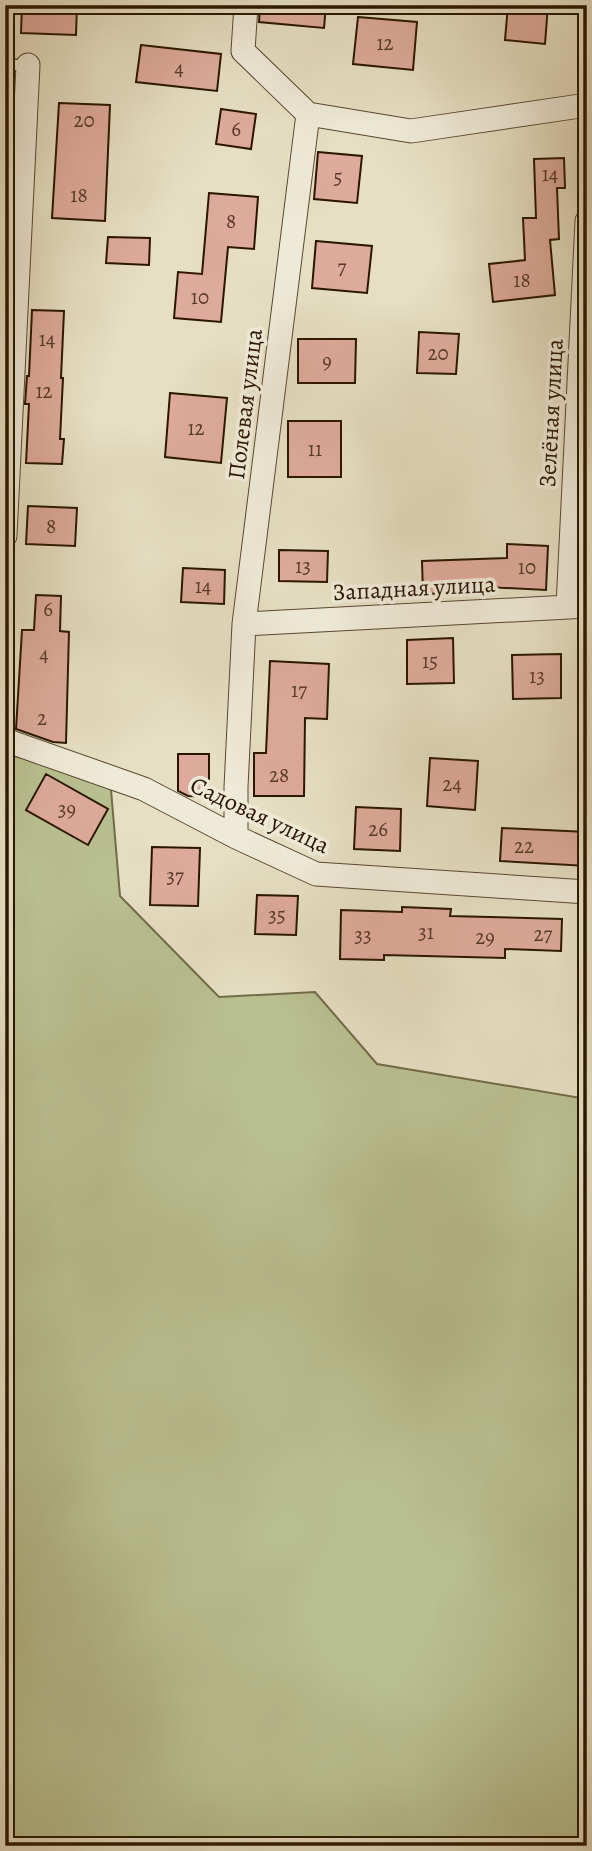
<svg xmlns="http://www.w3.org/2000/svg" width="592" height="1851" viewBox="0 0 592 1851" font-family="Alegreya,serif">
	<rect width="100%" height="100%" fill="#e6dfc3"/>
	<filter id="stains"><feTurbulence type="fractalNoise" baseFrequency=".00286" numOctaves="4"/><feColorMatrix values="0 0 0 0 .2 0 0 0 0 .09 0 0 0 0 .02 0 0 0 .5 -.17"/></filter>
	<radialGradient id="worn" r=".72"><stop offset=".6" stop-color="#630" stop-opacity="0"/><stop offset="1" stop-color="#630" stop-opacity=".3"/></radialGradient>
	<path fill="#b9c090" stroke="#726b48" stroke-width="2" d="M5 754 110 778 120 896 219 997 315 992 377 1064 587 1099V1846H5Z"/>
	<path fill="#deaa9b" stroke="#2a1600" stroke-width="2" d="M22 5H77L76 35 21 33Z
		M260 5H326L324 28 259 22Z
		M508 5H548L545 44 505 40Z
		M358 17 417 22 413 70 353 64Z
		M141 45 221 54 217 91 136 82Z
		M59 103 110 105 105 221 52 218Z
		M221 109 256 114 251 149 216 144Z
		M318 152 362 156 357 203 314 199Z
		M564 158 565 188H557L559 239 550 240 555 295 493 302 489 264 525 260 523 218H536L534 159Z
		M209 193 258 197 254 249 228 247 221 322 174 318 178 272 202 274Z
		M108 237 150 238 149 265 106 263Z
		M316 241 372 246 367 293 312 288Z
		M32 310 64 311 61 378H63L60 439H64L62 464 26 463 29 404H25L27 376H29Z
		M419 332 459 334 456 374 417 373Z
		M298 339H356L355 383H298Z
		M170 393 227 398 221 463 165 457Z
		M288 421H341V477H288Z
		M28 506 77 508 75 546 26 544Z
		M507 544 548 546 546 590 486 587 487 592 423 594 422 561 507 558Z
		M279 550 328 551 327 582 279 581Z
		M183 568 225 570 224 604 181 602Z
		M36 595 61 596 60 631 69 632 66 743 53 742 16 729 22 630H34Z
		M453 638 454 683 407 684V640Z
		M561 654V698L513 699 512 655Z
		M270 661 329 664 327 719 305 718 304 796H254V753H266Z
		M178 754H209V797L188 796 178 791Z
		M430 758 478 761 475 810 427 806Z
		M46 774 108 809 88 845 26 810Z
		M356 807 401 809 400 851 354 849Z
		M502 828 587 832V866L500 861Z
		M152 847 200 848 198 906 150 905Z
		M257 895 298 896 296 935 255 934Z
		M402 907 451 909 450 916 562 919 561 951 505 949V958L384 955V960L340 959 341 910 402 912Z"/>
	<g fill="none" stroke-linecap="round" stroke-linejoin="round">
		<defs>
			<path id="service" d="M5 65H28"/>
			<path id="minor" d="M308 114 411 131 587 105
				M5 536 28 65
				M568 606 587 221
				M244 624 587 606
				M5 740 144 789 236 837 316 874 587 892
				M236 837V787L244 624 308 114 243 51 246 5"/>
		</defs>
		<use href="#service" stroke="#594831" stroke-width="13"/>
		<use href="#minor" stroke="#594831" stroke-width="25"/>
		<use href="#service" stroke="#efead8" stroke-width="10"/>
		<use href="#minor" stroke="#efead8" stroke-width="23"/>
	</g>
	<g text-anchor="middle" stroke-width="7" stroke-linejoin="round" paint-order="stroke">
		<g font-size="21" fill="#573b27">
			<text x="385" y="50">12</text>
			<text x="179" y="75">4</text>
			<text x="84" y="127">20</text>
			<text x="236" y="136">6</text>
			<text x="550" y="181">14</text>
			<text x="338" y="184">5</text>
			<text x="79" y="202">18</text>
			<text x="231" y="228">8</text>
			<text x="342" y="274">7</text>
			<text x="522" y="287">18</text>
			<text x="200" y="304">10</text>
			<text x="47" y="346">14</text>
			<text x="438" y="360">20</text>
			<text x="327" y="368">9</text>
			<text x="44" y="398">12</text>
			<text x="196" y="435">12</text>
			<text x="315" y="456">11</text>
			<text x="51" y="533">8</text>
			<text x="303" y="573">13</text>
			<text x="527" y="574">10</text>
			<text x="203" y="593">14</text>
			<text x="48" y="616">6</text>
			<text x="44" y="661">4</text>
			<text x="430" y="668">15</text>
			<text x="537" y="683">13</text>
			<text x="299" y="697">17</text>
			<text x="42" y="725">2</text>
			<text x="279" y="782">28</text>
			<text x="452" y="791">24</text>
			<text x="67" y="816">39</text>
			<text x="378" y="836">26</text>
			<text x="524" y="853">22</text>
			<text x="175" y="883">37</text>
			<text x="277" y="922">35</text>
			<text x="426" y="939">31</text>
			<text x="543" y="941">27</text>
			<text x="363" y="942">33</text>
			<text x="485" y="944">29</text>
		</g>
		<g font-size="24" fill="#2a1600" stroke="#efead8">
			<text transform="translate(245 404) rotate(-83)" y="8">Полевая улица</text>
			<text transform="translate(551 413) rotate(-87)" y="8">Зелёная улица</text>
			<text transform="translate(414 588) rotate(-3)" y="8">Западная улица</text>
			<text transform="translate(260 815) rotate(25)" y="8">Садовая улица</text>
		</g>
	</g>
	<rect width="592" height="1851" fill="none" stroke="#e6dfc3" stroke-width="28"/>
	<rect x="7" y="7" width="578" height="1837" fill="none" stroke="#2a1600" stroke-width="3.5"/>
	<rect x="14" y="14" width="564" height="1823" fill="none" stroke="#2a1600" stroke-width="2"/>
	<rect width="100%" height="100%" filter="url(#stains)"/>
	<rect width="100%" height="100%" fill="url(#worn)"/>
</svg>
